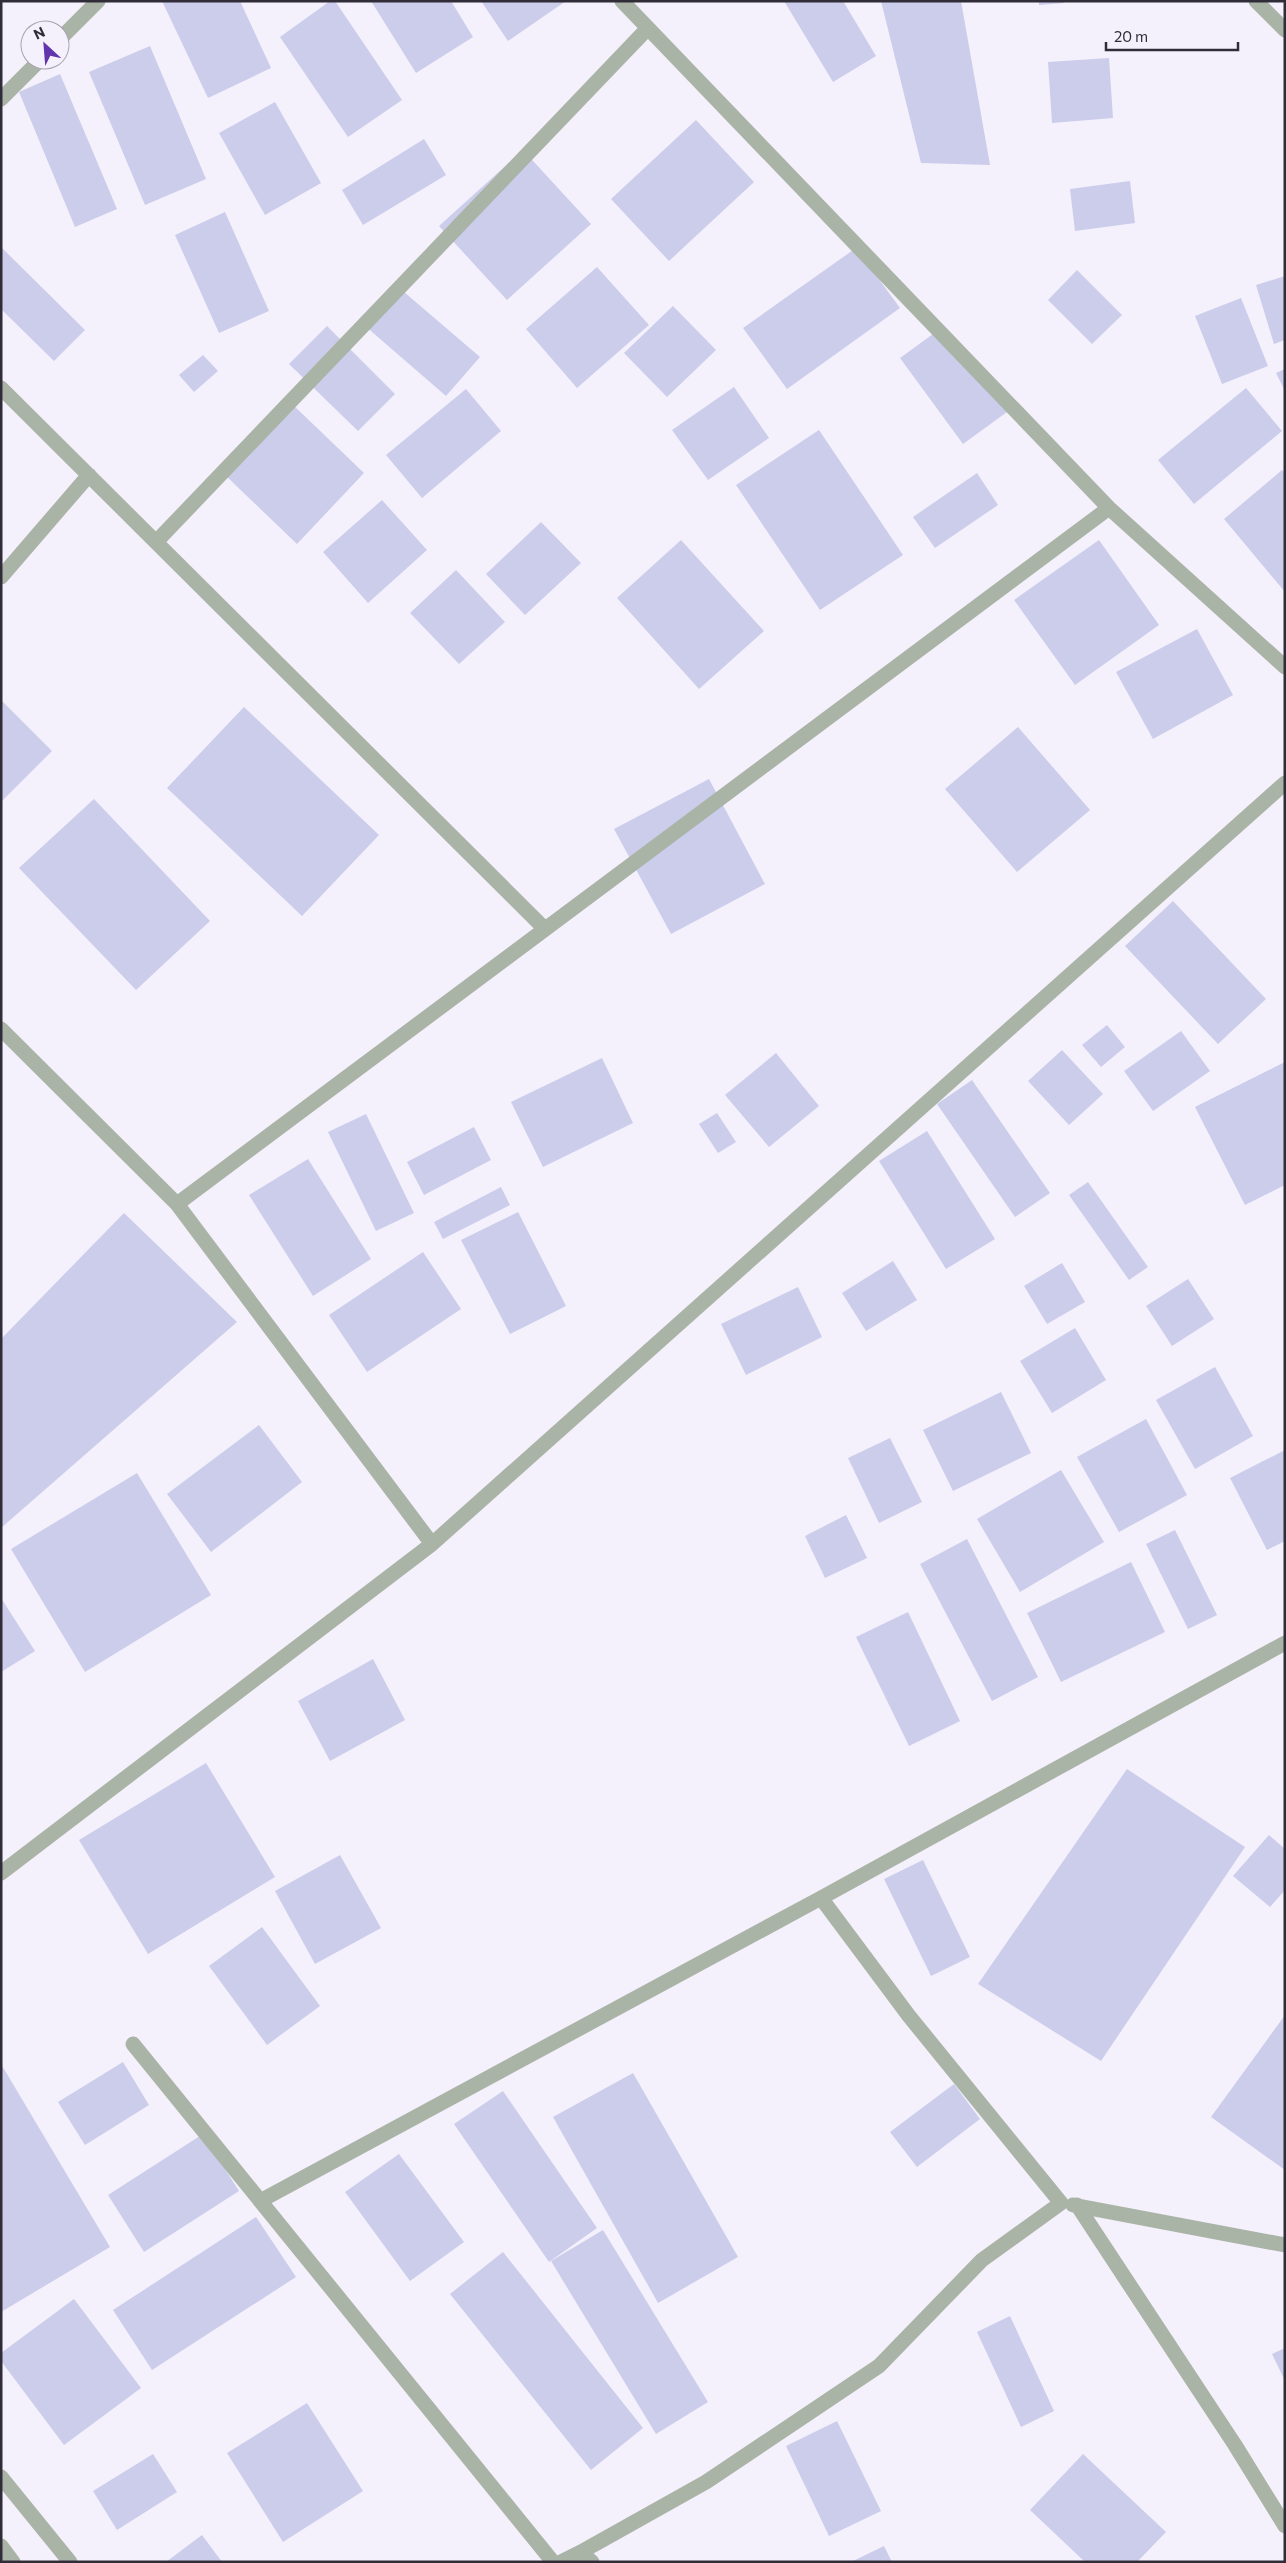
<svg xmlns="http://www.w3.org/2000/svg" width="1286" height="2563" viewBox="0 0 1286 2563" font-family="Commissioner,sans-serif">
	<rect width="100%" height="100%" fill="#f4f0fc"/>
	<path fill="#cbcdeb" d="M162 1H240L271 68 208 98Z
		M330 1H335L402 100 348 137 280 37Z
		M371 1H451L473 37 416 73Z
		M481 1H566L508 41Z
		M784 1H843L876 56 833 82Z
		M881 1H961L990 165 921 163Z
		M1039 1H1064V3L1039 5Z
		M150 46 206 179 145 205 89 72Z
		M1109 58 1113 118 1052 123 1048 62Z
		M60 74 117 209 75 227 19 92Z
		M275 102 321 183 265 215 219 133Z
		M696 120 754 182 669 261 611 199Z
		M424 139 446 175 363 225 342 190Z
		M523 150 591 224 507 300 439 226Z
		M1130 181 1135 223 1075 231 1070 189Z
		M225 212 269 311 219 333 175 235Z
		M1 247 85 330 54 361 1 309Z
		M856 248 900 308 787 389 743 328Z
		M597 267 649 325 577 388 526 329Z
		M1077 270 1122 315 1092 344 1048 300Z
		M1285 276V340L1274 344 1256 285Z
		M397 286 480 357 446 396 364 325Z
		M1241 298 1268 366 1222 384 1195 316Z
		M673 306 716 350 667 397 624 353Z
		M327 326 395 394 358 431 289 364Z
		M944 326 1007 412 963 444 900 358Z
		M203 355 218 371 194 392 179 375Z
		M1285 369V391L1276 373Z
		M734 387 769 438 708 480 672 430Z
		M1246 388 1282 431 1194 504 1158 460Z
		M466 389 501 431 422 498 386 455Z
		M291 403 364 473 297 544 224 474Z
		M819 430 903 555 820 610 736 485Z
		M1282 470 1285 473V592L1224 519Z
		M977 473 998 505 935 548 913 517Z
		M382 500 427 550 368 603 323 552Z
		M541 522 581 563 525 615 486 574Z
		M681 540 764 631 699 689 617 598Z
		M1099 540 1159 625 1075 685 1014 600Z
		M456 570 505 622 459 664 410 613Z
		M1197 629 1233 695 1153 739 1116 672Z
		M1 700 52 751 1 802Z
		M244 707 379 835 302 916 167 788Z
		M1018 727 1090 810 1017 872 945 789Z
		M709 779 765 884 671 934 614 829Z
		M94 799 210 921 136 990 19 868Z
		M1173 901 1266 999 1218 1044 1125 946Z
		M1107 1025 1125 1047 1101 1067 1082 1045Z
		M1181 1031 1210 1071 1153 1111 1124 1071Z
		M1062 1050 1103 1094 1069 1125 1028 1081Z
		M776 1053 819 1106 769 1147 725 1095Z
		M602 1058 633 1123 543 1167 511 1102Z
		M1285 1062V1185L1245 1205 1195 1107Z
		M972 1080 1050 1193 1015 1217 937 1104Z
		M717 1113 736 1142 718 1153 699 1124Z
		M366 1114 414 1213 376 1231 328 1132Z
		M474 1127 491 1160 424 1195 407 1162Z
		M927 1131 995 1239 946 1269 879 1161Z
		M308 1159 371 1259 313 1296 249 1195Z
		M1088 1182 1148 1267 1129 1280 1069 1195Z
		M501 1187 510 1205 443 1239 434 1222Z
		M518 1212 566 1306 510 1334 461 1240Z
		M124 1213 237 1322 1 1528V1339Z
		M423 1252 461 1309 367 1372 329 1315Z
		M893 1261 917 1300 866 1331 842 1293Z
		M1062 1263 1085 1302 1047 1324 1024 1286Z
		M1188 1279 1214 1319 1172 1346 1146 1306Z
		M798 1287 822 1337 746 1375 721 1324Z
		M1075 1328 1106 1380 1052 1413 1020 1361Z
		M1215 1367 1253 1436 1195 1469 1156 1400Z
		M1001 1392 1031 1453 953 1491 923 1430Z
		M1146 1419 1187 1495 1119 1532 1077 1457Z
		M259 1425 302 1482 211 1552 167 1494Z
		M890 1438 922 1502 879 1523 848 1458Z
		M1285 1450V1541L1267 1550 1230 1478Z
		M1061 1470 1104 1542 1020 1592 977 1519Z
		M137 1473 211 1595 85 1672 11 1549Z
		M846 1515 867 1558 825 1578 805 1536Z
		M1175 1530 1217 1615 1188 1629 1146 1544Z
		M967 1539 1038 1677 992 1701 920 1564Z
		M1131 1562 1165 1632 1061 1682 1027 1613Z
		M1 1598 35 1651 1 1672Z
		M908 1612 960 1721 909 1746 856 1637Z
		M373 1659 405 1720 330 1761 298 1701Z
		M206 1763 275 1877 148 1954 79 1840Z
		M1127 1769 1245 1847 1101 2061 978 1984Z
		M1269 1835 1285 1849V1890L1270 1907 1233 1876Z
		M340 1855 381 1928 315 1964 275 1891Z
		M923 1860 970 1957 931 1976 884 1879Z
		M262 1927 320 2006 267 2045 209 1966Z
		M1285 2015V2170L1211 2117Z
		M123 2062 149 2105 85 2145 58 2102Z
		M1 2064 110 2247 1 2312Z
		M633 2073 738 2257 658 2303 553 2117Z
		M954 2084 980 2119 917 2167 890 2132Z
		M503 2091 597 2228 549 2262 454 2124Z
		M203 2134 239 2191 144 2252 108 2195Z
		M399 2154 464 2242 410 2281 345 2192Z
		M256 2217 296 2277 152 2370 113 2310Z
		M603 2230 708 2402 656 2434 551 2261Z
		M503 2252 643 2428 591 2470 450 2294Z
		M74 2299 141 2388 64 2445 1 2361V2353Z
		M1010 2316 1054 2411 1021 2427 977 2332Z
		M1285 2348V2381L1272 2354Z
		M307 2403 363 2491 283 2542 227 2453Z
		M837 2421 881 2511 829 2536 786 2446Z
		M153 2454 177 2492 117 2530 93 2491Z
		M1083 2454 1166 2532 1137 2562H1085L1030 2510Z
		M202 2535 222 2562H166Z
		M884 2546 892 2562H851Z"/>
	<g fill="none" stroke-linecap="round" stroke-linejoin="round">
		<path stroke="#aab4a6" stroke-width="15" d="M622 1 1109 508 1285 667
			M1256 1 1285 30
			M60 39 98 1
			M1 99 40 60
			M1 388 545 929
			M156 542 648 28
			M1 577 89 475
			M1 1029 177 1204 432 1544
			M177 1204 1109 508
			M1 1873 432 1544 1285 783
			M133 2044 553 2562
			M260 2201 821 1898 1285 1643
			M1073 2205 1285 2245
			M1077 2205 1235 2445 1285 2526
			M1 2477 70 2562
			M1 2546 13 2562
			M581 2552 706 2482 879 2366 982 2260 1061 2203 909 2016 821 1898
			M561 2562 581 2552 592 2562"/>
	</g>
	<rect width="1286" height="2563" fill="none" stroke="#302c38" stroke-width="5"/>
	<g transform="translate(45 45) rotate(334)"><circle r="24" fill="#f4f0fc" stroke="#a6a2ae"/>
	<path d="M0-4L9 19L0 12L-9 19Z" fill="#6335ac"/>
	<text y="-8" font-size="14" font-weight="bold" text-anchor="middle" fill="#302c38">N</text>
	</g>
	<path d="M1106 42v8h132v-8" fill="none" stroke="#302c38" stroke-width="2.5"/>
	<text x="1114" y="42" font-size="15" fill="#302c38" stroke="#f4f0fc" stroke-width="4" paint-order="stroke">20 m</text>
</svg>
